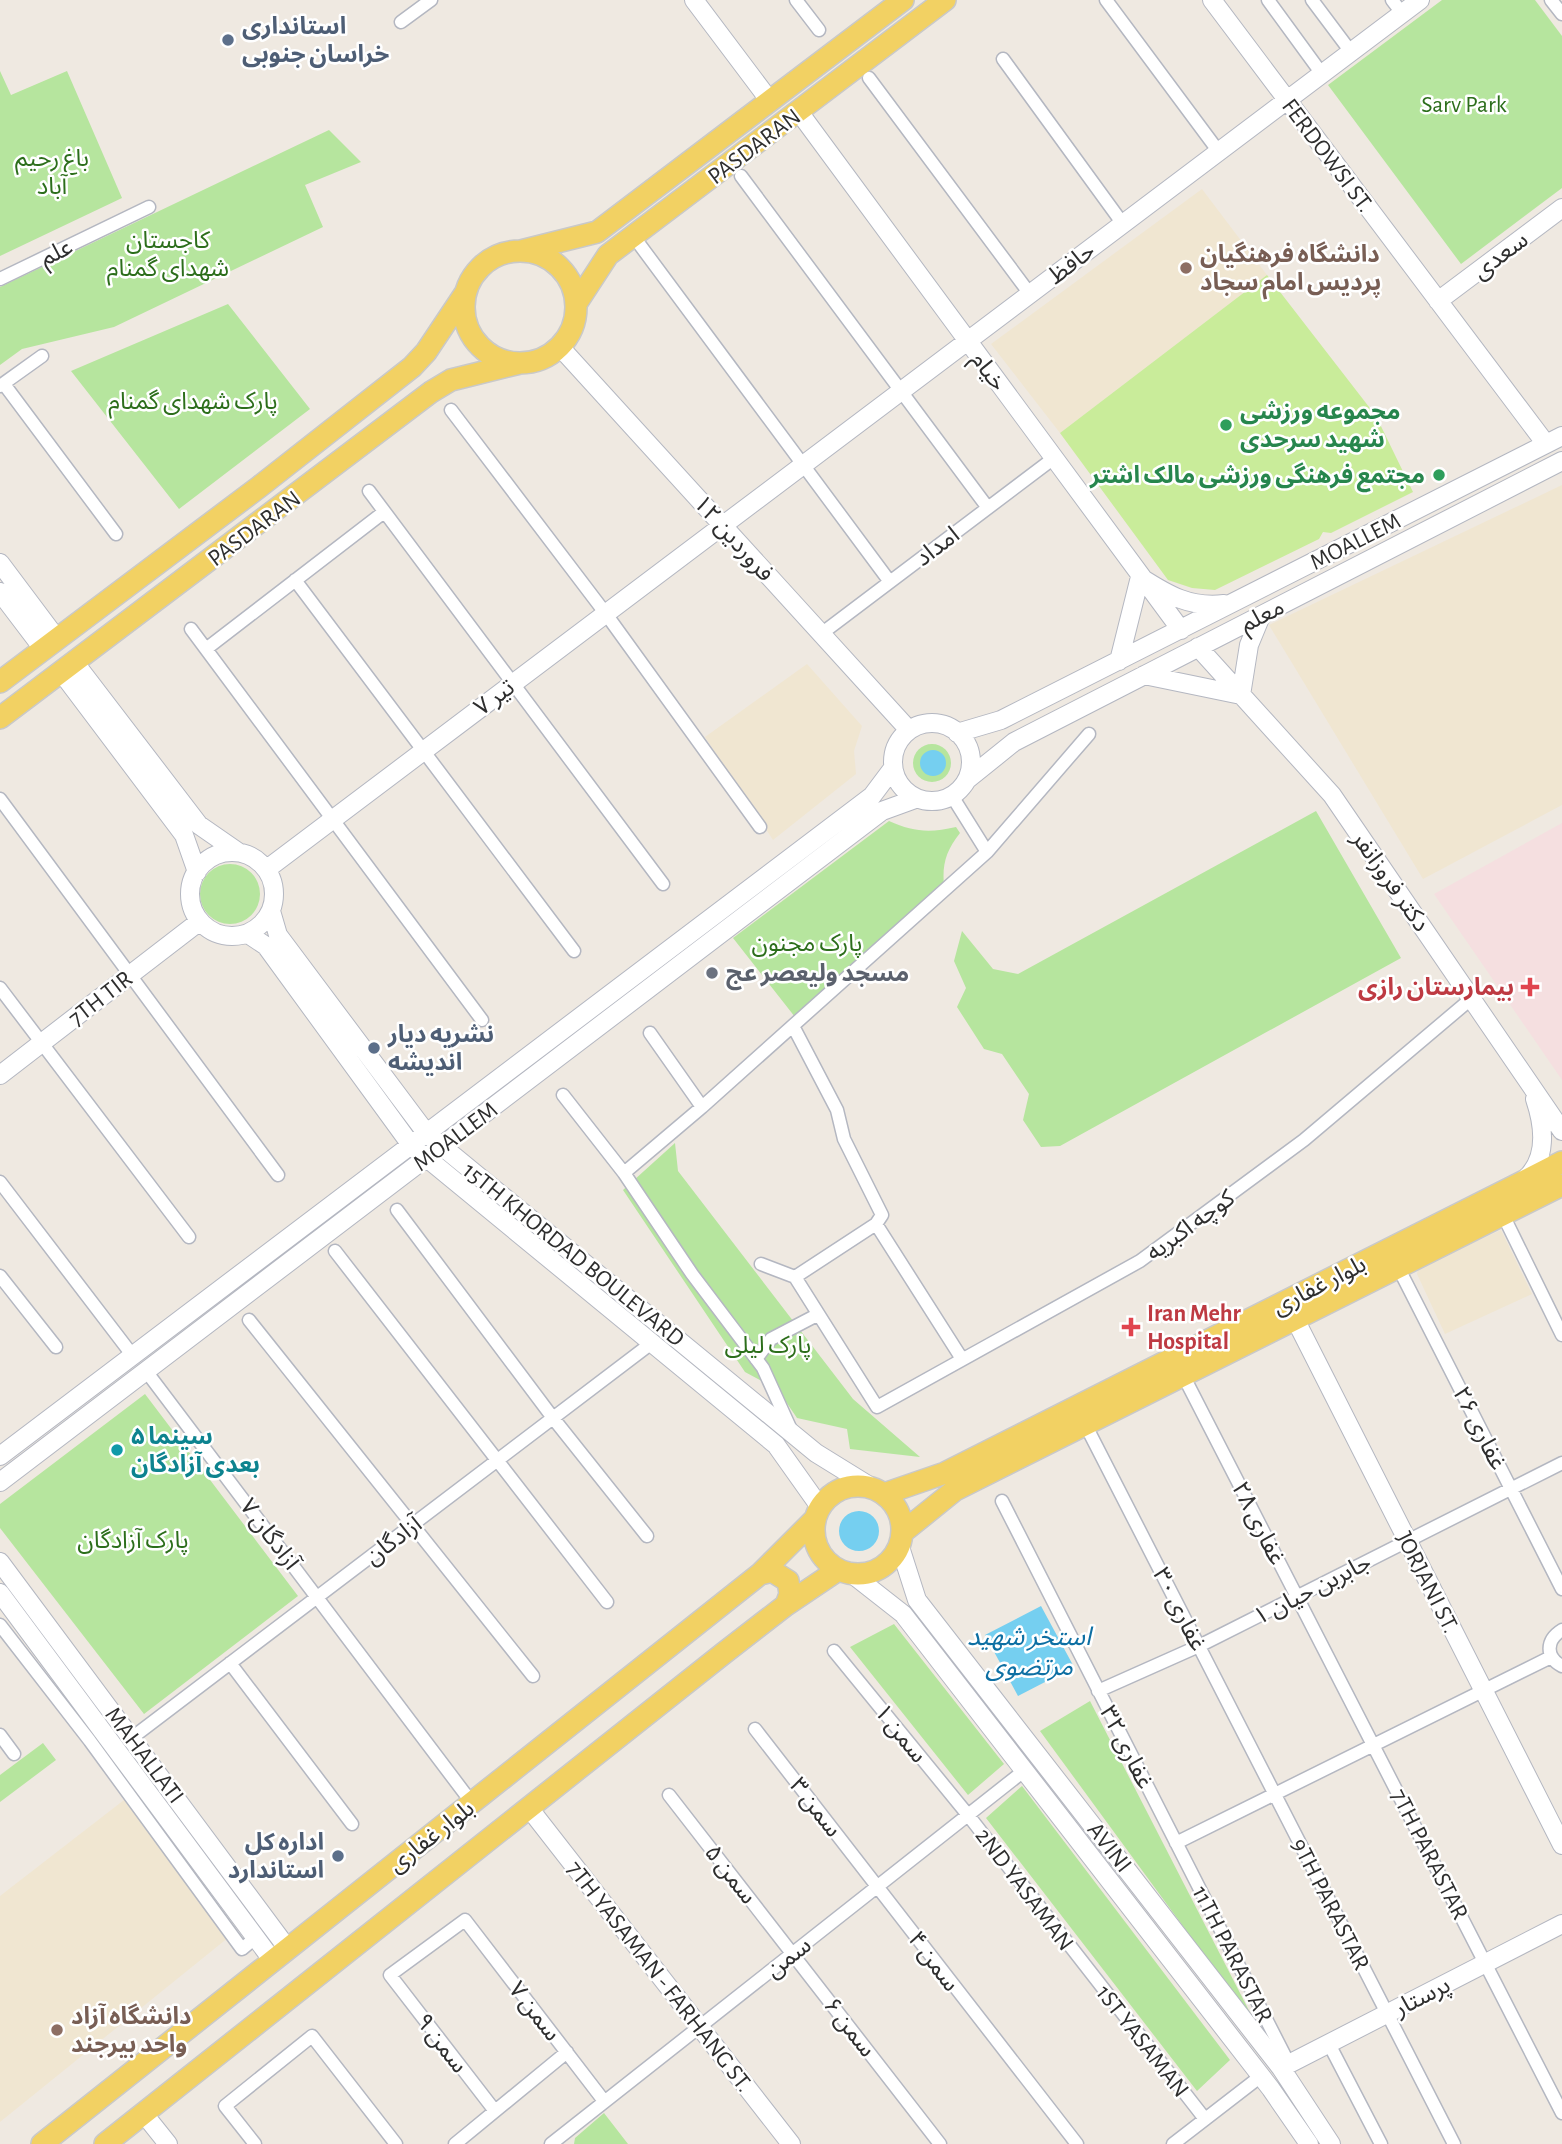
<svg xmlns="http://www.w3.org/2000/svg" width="1562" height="2144" viewBox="0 0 1562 2144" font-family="'Alegreya Sans','Noto Sans Arabic',sans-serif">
	<rect width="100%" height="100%" fill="#efe9e1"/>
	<path fill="#f0e6d1" d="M1202 189 1267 275 1060 433 991 344Z
		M1562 485V805L1423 879 1269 625Z
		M807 664 862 726 854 751 856 774 773 840 705 737Z
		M1501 1230 1532 1294 1445 1334 1417 1274 1418 1268Z
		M124 1800 229 1937 0 2122V1896Z"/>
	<path fill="#f5dfe0" d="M1562 823V1080L1434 894Z"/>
	<path fill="#b6e59e" d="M1442 0H1535L1562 36V188L1461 264 1328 85Z
		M0 71 11 95 67 71 122 198 0 256Z
		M329 130 361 162 305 185 323 227 114 327 22 349 0 365V287Z
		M228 304 310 409 179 509 71 371Z
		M913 763a19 19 0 1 1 38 0a19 19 0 1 1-38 0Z
		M1316 811 1401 958 1060 1146 1041 1147 1023 1120 1029 1094 1002 1054 984 1049 957 1007 966 988 954 961 962 931 993 969 1018 974Z
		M889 821C913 832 930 833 956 827L960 833C946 851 942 864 944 886L795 1017 733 938Z
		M200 894a30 30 0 1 1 60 0a30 30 0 1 1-60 0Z
		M675 1143 678 1171 853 1399 920 1457 850 1449 847 1429 797 1418 778 1390 745 1372 623 1190Z
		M145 1394 298 1596 144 1714 0 1528V1504Z
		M894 1624 1004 1764 968 1795 850 1647Z
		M1090 1701 1259 2030 1040 1731Z
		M43 1743 56 1760 0 1802V1775Z
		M1022 1786 1230 2060 1197 2091 986 1818Z
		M604 2113 628 2144H574L575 2138Z"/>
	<path fill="#c9ec9a" d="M1267 275 1376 416 1413 492 1331 533 1323 532 1319 539 1215 590 1192 588 1168 580 1060 433Z"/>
	<path fill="#75cff0" d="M920 763a13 13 0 1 1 26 0a13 13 0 1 1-26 0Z
		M839 1531a20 20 0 1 1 40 0a20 20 0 1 1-40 0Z
		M1041 1606 1074 1667 1018 1696 985 1635Z"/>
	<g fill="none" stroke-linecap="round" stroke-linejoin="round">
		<defs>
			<path id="street" d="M796 0 819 30
				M1106 0 1219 152
				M1268 0 1322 74
				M1312 0 1351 52
				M1392 0 1402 13
				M1551 0 1562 14
				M401 22 431 0
				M1003 59 1123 224
				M869 78 1030 294
				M741 176 988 508
				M634 237 890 582
				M0 279 149 207
				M4 384 116 534
				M0 386 42 356
				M451 410 606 614 760 827
				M369 491 663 884
				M295 580 574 951
				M191 629 482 1020
				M821 634 1054 458
				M206 649 384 512
				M0 799 278 1175
				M987 852 1089 734
				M0 988 189 1237
				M793 1026 837 1110 844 1139 882 1215 876 1224 795 1277
				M650 1033 702 1107
				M563 1095 624 1173
				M0 1182 133 1356
				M397 1210 553 1418 647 1536
				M1503 1215 1562 1335
				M876 1224 962 1359
				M335 1251 607 1602
				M761 1264 795 1277 877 1407 1140 1261 1304 1140 1472 998
				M1398 1267 1562 1589
				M0 1276 56 1347
				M249 1320 533 1676
				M756 1359 771 1339 817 1315
				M146 1371 472 1803
				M1183 1375 1562 2113
				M1085 1424 1454 2144
				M792 1432 763 1368 692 1274 624 1173 702 1107 987 852 952 796
				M1002 1501 1289 2064
				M0 1625 90 1741 242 1949 255 1938
				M1562 1630C1546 1640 1545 1657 1562 1666
				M834 1651 968 1815 1205 2119
				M230 1663 352 1824
				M1098 1691 1199 1646 1562 1463
				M755 1729 1077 2144
				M0 1735 14 1754
				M133 1737 653 1342
				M669 1795 940 2144
				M1176 1843 1551 1657
				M1329 2044 1381 2144
				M495 2111 390 1975 465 1920 604 2101
				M255 2144 225 2106 312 2036 396 2144
				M455 2144 567 2052
				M551 2144 1025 1770
				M1173 2144 1261 2076"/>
			<path id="secondary" d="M694 0 770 101
				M1212 0 1546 444
				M799 112 1181 630
				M1438 301 1562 208
				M560 347 908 729
				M0 563 57 639
				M0 592 44 650
				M1198 647 1332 795 1562 1131
				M1119 661 1140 577C1168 595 1190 608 1224 604
				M75 663 199 825 238 852
				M62 673 184 835 197 872
				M1144 675 1241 695 1249 645 1261 616
				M893 762a39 39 0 1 1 78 0a39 39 0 1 1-78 0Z
				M957 733 1001 720 1562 436
				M968 779 1014 742 1562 461
				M190 894a42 42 0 1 1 84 0a42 42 0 1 1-84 0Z
				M267 869 1420 0
				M271 911 278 935 427 1134 816 1453 871 1487
				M248 934 266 946 411 1145 776 1445 820 1507
				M0 1075 200 921
				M1524 1180C1548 1160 1544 1126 1535 1099
				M1295 1319 1562 1845
				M0 1456 872 796 893 768
				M0 1482 882 811 915 799
				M900 1547 917 1600 1281 2068 1331 2144
				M0 1562 288 1949
				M852 1574 903 1614 1271 2089 1309 2144
				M0 1593 273 1961
				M529 1808 791 2144
				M1281 2068 1562 1924
				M144 2114 168 2144"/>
			<path id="primary" d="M521 251 597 232 903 0
				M464 307a56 56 0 1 1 112 0a56 56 0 1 1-112 0Z
				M576 304 608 255 945 0
				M0 682 259 487 412 367 426 352 466 292
				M0 718 431 392 451 380 520 363
				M814 1530a44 44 0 1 1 88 0a44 44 0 1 1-88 0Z
				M884 1494 945 1473 1562 1162
				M903 1532 955 1490 1562 1185
				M760 1574 772 1571 788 1581 790 1594 786 1605
				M42 2144 760 1574 814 1520
				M105 2144 724 1653 786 1605 838 1570"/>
		</defs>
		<use href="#street" stroke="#b4b7c1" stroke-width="15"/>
		<use href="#secondary" stroke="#b4b7c1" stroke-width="20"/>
		<use href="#primary" stroke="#c9c9c9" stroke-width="24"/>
		<use href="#street" stroke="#fff" stroke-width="12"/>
		<use href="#secondary" stroke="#fff" stroke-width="18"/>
		<use href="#primary" stroke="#f2d163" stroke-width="21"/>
	</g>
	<g fill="#5c6f8a" stroke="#fff" stroke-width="2.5">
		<circle cx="228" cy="40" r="7"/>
		<circle cx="374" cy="1048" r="7"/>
		<circle cx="338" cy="1856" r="7"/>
	</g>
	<g fill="#8d6e63" stroke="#fff" stroke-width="2.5">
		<circle cx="1186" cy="268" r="7"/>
		<circle cx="57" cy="2030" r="7"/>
	</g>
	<g fill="#2e9e5b" stroke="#fff" stroke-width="2.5">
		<circle cx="1226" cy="425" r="7"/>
		<circle cx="1439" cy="475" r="7"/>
	</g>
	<circle fill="#6b7280" stroke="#fff" stroke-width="2.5" cx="712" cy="973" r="7"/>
	<g fill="#e0444e" stroke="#fff" stroke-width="2.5">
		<path d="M1526.5 976.5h7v7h7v7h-7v7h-7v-7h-7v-7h7z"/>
		<path d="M1127.5 1316.5h7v7h7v7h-7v7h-7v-7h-7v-7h7z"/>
	</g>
	<circle fill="#0f9aa8" stroke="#fff" stroke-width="2.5" cx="117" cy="1450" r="7"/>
	<g text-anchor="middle" stroke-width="5" stroke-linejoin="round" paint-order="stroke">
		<g font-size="24" font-weight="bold" fill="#4e5e75" stroke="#fff" text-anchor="start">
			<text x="242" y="34">استانداری<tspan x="242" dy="28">خراسان جنوبی</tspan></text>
			<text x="388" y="1042">نشریه دیار<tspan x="388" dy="28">اندیشه</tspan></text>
			<text x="324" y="1850" text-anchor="end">اداره کل<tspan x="324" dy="28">استاندارد</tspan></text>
		</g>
		<g font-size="24" fill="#2c6e1b" stroke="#fff">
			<text x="1464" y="112">Sarv Park</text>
			<text x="52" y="166">باغ رحیم<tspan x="52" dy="28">آباد</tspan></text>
			<text x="168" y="248">کاجستان<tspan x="168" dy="28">شهدای گمنام</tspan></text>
			<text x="193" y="409">پارک شهدای گمنام</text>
			<text x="807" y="951">پارک مجنون</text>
			<text x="768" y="1353">پارک لیلی</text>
			<text x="133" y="1548">پارک آزادگان</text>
		</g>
		<g font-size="24" fill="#2e2e2e" stroke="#fff">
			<text transform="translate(754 146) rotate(-37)" y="8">PASDARAN</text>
			<text transform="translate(1328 155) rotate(53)" y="8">FERDOWSI ST.</text>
			<text transform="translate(56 252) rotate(-26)" y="8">علم</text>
			<text transform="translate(1500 255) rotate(-37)" y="8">سعدی</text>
			<text transform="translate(1071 263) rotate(-37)" y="8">حافظ</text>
			<text transform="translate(989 371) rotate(53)" y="8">خیام</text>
			<text transform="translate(254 528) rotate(-37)" y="8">PASDARAN</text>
			<text transform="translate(734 538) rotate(48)" y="8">۱۲ فروردین</text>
			<text transform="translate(1355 541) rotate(-27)" y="8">MOALLEM</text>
			<text transform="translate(937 546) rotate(-37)" y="8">امداد</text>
			<text transform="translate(1262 615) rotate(-27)" y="8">معلم</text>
			<text transform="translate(494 697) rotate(-37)" y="8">۷ تیر</text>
			<text transform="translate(1391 881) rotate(55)" y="8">دکتر فروزانفر</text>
			<text transform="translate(100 998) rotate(-38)" y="8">7TH TIR</text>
			<text transform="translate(455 1136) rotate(-37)" y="8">MOALLEM</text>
			<text transform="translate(1190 1225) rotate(-36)" y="8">کوچه اکبریه</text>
			<text transform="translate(574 1254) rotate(39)" y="8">15TH KHORDAD BOULEVARD</text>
			<text transform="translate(1319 1285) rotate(-27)" y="8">بلوار غفاری</text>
			<text transform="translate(1480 1428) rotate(63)" y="8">غفاری ۲۶</text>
			<text transform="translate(1259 1523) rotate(63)" y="8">غفاری ۲۸</text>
			<text transform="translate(270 1534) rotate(53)" y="8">آزادگان ۷</text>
			<text transform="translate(393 1540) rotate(-37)" y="8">آزادگان</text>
			<text transform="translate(1428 1582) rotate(63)" y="8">JORJANI ST.</text>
			<text transform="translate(1312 1589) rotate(-27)" y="8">جابربن حیان ۱</text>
			<text transform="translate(1180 1609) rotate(63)" y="8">غفاری ۳۰</text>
			<text transform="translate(901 1733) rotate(51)" y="8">سمن ۱</text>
			<text transform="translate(1127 1747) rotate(63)" y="8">غفاری ۳۲</text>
			<text transform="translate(145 1755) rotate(53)" y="8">MAHALLATI</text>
			<text transform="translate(816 1807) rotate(52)" y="8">سمن ۳</text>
			<text transform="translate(431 1836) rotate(-38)" y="8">بلوار غفاری</text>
			<text transform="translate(1110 1847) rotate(52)" y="8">AVINI</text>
			<text transform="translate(1430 1854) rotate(63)" y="8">7TH PARASTAR</text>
			<text transform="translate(731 1874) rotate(52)" y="8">سمن ۵</text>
			<text transform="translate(1025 1889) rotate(53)" y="8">2ND YASAMAN</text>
			<text transform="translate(1331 1904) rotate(63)" y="8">9TH PARASTAR</text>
			<text transform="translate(1233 1954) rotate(63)" y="8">11TH PARASTAR</text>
			<text transform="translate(788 1957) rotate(-38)" y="8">سمن</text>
			<text transform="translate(934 1961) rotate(53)" y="8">سمن ۴</text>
			<text transform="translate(660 1976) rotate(52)" y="8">7TH YASAMAN - FARHANG ST.</text>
			<text transform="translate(1422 1996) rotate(-27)" y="8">پرستار</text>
			<text transform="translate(535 2011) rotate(52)" y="8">سمن ۷</text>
			<text transform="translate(850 2027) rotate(52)" y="8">سمن ۶</text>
			<text transform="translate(1143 2041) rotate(52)" y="8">1ST YASAMAN</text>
			<text transform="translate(442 2043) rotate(52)" y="8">سمن ۹</text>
		</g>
		<g font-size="24" font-weight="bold" fill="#785e54" stroke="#fff" text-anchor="start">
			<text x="1200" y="262">دانشگاه فرهنگیان<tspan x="1200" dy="28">پردیس امام سجاد</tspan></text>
			<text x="71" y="2024">دانشگاه آزاد<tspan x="71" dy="28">واحد بیرجند</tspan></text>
		</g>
		<g font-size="24" font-weight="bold" fill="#27864d" stroke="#fff" text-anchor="start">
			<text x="1240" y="419">مجموعه ورزشی<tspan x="1240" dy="28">شهید سرحدی</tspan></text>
			<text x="1425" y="483" text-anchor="end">مجتمع فرهنگی ورزشی مالک اشتر</text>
		</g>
		<g font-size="24" font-weight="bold" fill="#5b616d" stroke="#fff" text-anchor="start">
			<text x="726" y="981">مسجد ولیعصر عج</text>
		</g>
		<g font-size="24" font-weight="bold" fill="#be3a42" stroke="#fff" text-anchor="end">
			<text x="1514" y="995">بیمارستان رازی</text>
			<text x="1147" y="1321" text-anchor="start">Iran Mehr<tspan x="1147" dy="28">Hospital</tspan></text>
		</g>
		<g font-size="24" font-weight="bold" fill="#0d838f" stroke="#fff" text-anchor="start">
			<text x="131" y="1444">سینما ۵<tspan x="131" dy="28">بعدی آزادگان</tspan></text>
		</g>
		<g font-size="26" font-style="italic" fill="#0d6fa3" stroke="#fff">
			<text x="1029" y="1645">استخر شهید<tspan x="1029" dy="30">مرتضوی</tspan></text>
		</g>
	</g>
</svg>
